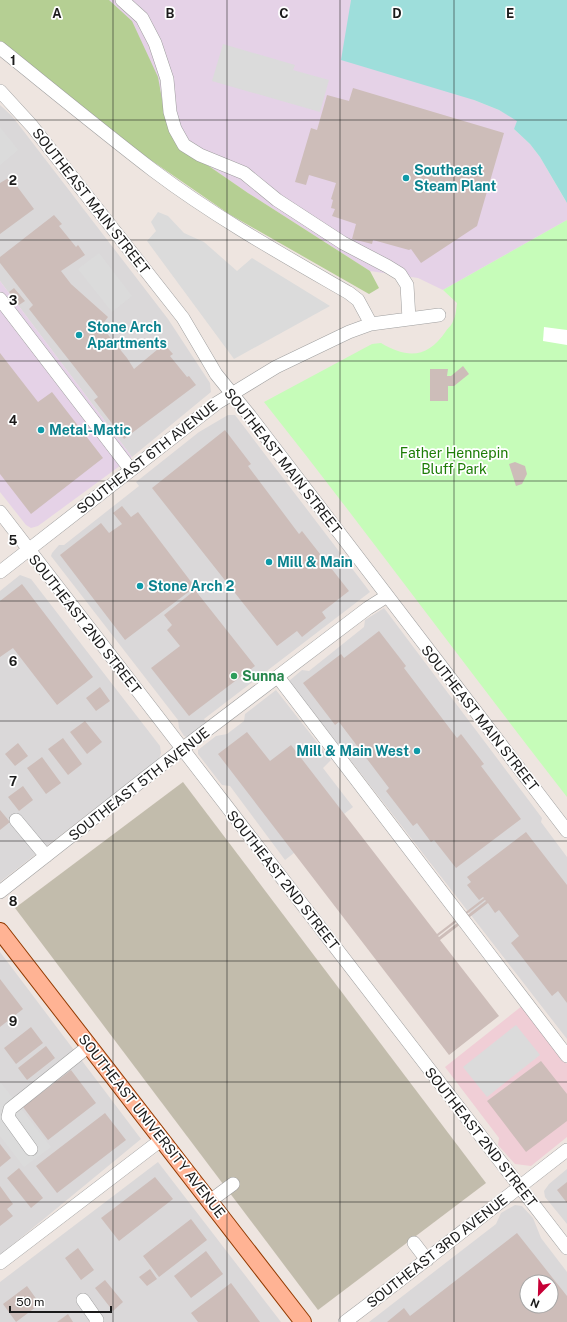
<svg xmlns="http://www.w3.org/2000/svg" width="567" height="1322" viewBox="0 0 567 1322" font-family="'Public Sans',sans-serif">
	<rect width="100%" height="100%" fill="#eee5e0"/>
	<path fill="#dad8d9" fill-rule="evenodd" d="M0 105 12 116 168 319 210 383 211 392 132 457 0 281Z
		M228 415H235L370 592 204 719 207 724 189 738 184 736 179 728 178 720 51 556 52 553 59 545H64L139 486 136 482 199 432Z
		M20 575 31 579 160 746 161 753 159 759 0 882V591Z
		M384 608 542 818 541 822 567 857V1039L289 681 302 670 309 671 364 627 365 620Z
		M276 690 331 760 323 768 353 807 285 860 230 786 222 785 198 754V750L216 736 227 734 244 721 245 714Z
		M0 952 141 1139 0 1255Z
		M158 1162 281 1322H0V1282Z
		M567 1169V1224L545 1197 544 1191 549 1184Z
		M515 1205 522 1206 533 1218 541 1238 567 1272V1322H369L496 1224 501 1213ZM527 1282H551V1306H527Z"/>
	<path fill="#f0ced6" d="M522 1006 567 1064V1137L531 1166 515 1164 498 1145 499 1138 445 1067Z"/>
	<path fill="#e5d2e7" d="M13 0H351L350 11 474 100 499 110 518 121 514 129 530 144 540 157 565 200 567 203V220L443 290 418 278 370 271 248 193 187 151Z
		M0 281 132 457 38 526 31 528 26 525 0 492Z"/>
	<path fill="#c2bcac" d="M183 782 486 1183 318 1310 15 908Z"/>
	<path fill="#b5cf93" d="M0 0H109L132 21 158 77 165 116 187 151 248 193 370 271 379 288 369 294 229 214 142 154 0 41Z"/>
	<path fill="#c6fcb9" d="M567 220V797C465 666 367 532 264 402L372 344 381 343C408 359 428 358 446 331 448 328 452 325 453 321 456 316 456 309 457 303L443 290Z"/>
	<path fill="#dbdbdb" d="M223 44 295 65 293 70 329 80 320 112 212 81Z
		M0 127 18 150 0 165Z
		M158 212 168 216 184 233 204 242 237 271 252 258 330 306 234 359 147 241 156 231 151 222Z
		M99 253 132 296 112 312 78 269Z
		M516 1025 540 1055 487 1097 463 1067Z
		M1 1083 51 1147 24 1167 0 1136V1084Z"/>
	<path fill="#9ededb" d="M351 0H567V203L540 157 530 144 514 129 517 121 499 110 474 100 341 60Z"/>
	<path fill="#fff" d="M544 327 567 330V345L543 341Z"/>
	<path fill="#cdbdb9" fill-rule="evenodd" d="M353 88 504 133 477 226 421 263 411 249 409 250 373 240 372 244 352 239 356 224 332 216 335 209 331 208 333 200 331 199 336 183 309 175 306 185 295 182 311 128 317 130 327 95 349 101Z
		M10 177 34 209 0 234V183Z
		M54 215 62 224 59 226 76 247 78 245 85 255 61 271 71 284 108 317 101 326 127 358 134 369 164 344 173 354 170 356 187 377 189 376 196 385 124 439 94 400 98 397 29 309 33 305 0 263V257Z
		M14 288 25 301 19 305 9 292Z
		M0 353 38 402 52 392 103 458 31 514 0 474Z
		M463 366 469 374 454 386H448V401H430V369H448L447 376H451Z
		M225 430 251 464 248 466 299 534 302 531 349 591 322 612 326 618 302 637 297 631 277 646 152 488Z
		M515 462 525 466 527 474 522 484 516 486 509 464Z
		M122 506 131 517 138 512 195 587 125 640 60 555 101 523 109 533 122 524 113 513Z
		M22 584 93 677 57 705 13 648 0 657V601Z
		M195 590 255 666 189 716 151 668 180 646 167 630 172 625 164 615Z
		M379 631 406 666 404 668 457 738 461 734 484 764 481 766 521 819 456 868 434 840 431 842 417 823 413 826 386 791 389 788 339 722 335 725 303 683 341 654 344 658Z
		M100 687 110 701 96 711 86 698Z
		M85 721 102 742 87 754 70 732Z
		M247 732 270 761 291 745 437 934 484 898 483 897 479 900 467 885 471 882 467 877 526 832 567 885V1003L558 991 552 996 511 943 519 936 499 910 495 913 488 903 440 940 499 1016 449 1055 218 754ZM485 900 486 901 439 937 438 936Z
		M63 738 82 764 68 775 48 749Z
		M18 743 28 756 15 766 5 754Z
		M42 757 61 783 46 794 27 768Z
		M23 786 33 800 19 811 8 797Z
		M0 810 10 822 0 830Z
		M0 979 23 1009 0 1027Z
		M31 1027 43 1043 16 1064 4 1048Z
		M46 1046 55 1058 27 1080 18 1068Z
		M541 1061 567 1094V1121L526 1152 487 1101Z
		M71 1070 96 1103 48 1140 23 1107Z
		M105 1113 126 1140 57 1193 36 1166Z
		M0 1144 11 1158 0 1167Z
		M19 1168 43 1198 31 1208 7 1178Z
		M155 1177 173 1199 119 1241 101 1218Z
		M567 1182V1203L557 1190Z
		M0 1186 13 1204 7 1209 13 1216 0 1226Z
		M191 1219 207 1240 159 1277 143 1256Z
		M517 1233 567 1296V1322H387L404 1308 410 1316ZM527 1282H551V1306H527Z
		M78 1248 94 1270 81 1280 65 1258Z
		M206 1251 223 1274 191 1298 174 1276Z
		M150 1269 157 1279 147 1286 139 1277Z
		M105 1280 123 1302 113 1311 95 1288Z
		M231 1283 260 1322H198L191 1313Z
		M27 1286 40 1304 16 1322 3 1304Z
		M68 1314 73 1322H57Z"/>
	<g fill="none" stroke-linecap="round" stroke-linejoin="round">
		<defs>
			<path id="minor" d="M122 0 142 18 155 43 167 79 170 112 175 129 184 145 200 155 244 173 277 200 343 243 387 266 400 274 407 285 409 319
				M0 48C51 89 102 131 154 171 215 217 283 255 349 293L358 300 371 324
				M0 91 32 126 183 318 216 374 250 416 567 831
				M0 299 131 470
				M0 512 567 1248
				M0 572 217 403 258 378 276 367 349 332 371 324 439 315
				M278 677 567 1056
				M16 820 46 856
				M0 892 182 749 368 608 387 596
				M31 1149 8 1117 10 1109 89 1046
				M210 1201 233 1184
				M414 1243 427 1260
				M0 1263 161 1140
				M83 1300 97 1320 96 1322
				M345 1322C420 1266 493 1207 567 1150"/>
			<path id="major" d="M0 931 303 1322"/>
		</defs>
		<use href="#minor" stroke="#9f9f9f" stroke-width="14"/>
		<use href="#major" stroke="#933a00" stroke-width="18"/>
		<use href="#minor" stroke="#fff" stroke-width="13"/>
		<use href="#major" stroke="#ffb394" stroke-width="16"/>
	</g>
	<path fill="none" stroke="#1b1b1b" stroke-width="1" stroke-opacity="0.55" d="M113 0V1322M227 0V1322M340 0V1322M454 0V1322M0 120H567M0 240H567M0 361H567M0 481H567M0 601H567M0 721H567M0 841H567M0 961H567M0 1082H567M0 1202H567"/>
	<g fill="#0f9aa8" stroke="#fff" stroke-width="1.5">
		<circle cx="406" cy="178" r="4"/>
		<circle cx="79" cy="335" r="4"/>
		<circle cx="41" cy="430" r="4"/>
		<circle cx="269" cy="562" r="4"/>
		<circle cx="140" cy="586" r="4"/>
		<circle cx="417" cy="751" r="4"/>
	</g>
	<circle fill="#2e9e5b" stroke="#fff" stroke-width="1.5" cx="234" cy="676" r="4"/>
	<g text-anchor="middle" stroke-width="3.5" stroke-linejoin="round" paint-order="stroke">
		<g font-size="14" font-weight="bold" fill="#0d838f" stroke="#fff" text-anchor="start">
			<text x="414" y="175">Southeast<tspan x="414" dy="16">Steam Plant</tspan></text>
			<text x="87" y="332">Stone Arch<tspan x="87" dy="16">Apartments</tspan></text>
			<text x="49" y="435">Metal-Matic</text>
			<text x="277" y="567">Mill &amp; Main</text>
			<text x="148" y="591">Stone Arch 2</text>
			<text x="409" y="756" text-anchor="end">Mill &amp; Main West</text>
		</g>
		<g font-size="14" fill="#1b1b1b" stroke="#fff">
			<text transform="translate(91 201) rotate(52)" y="5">SOUTHEAST MAIN STREET</text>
			<text transform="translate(147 457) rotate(-38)" y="5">SOUTHEAST 6TH AVENUE</text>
			<text transform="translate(283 461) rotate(52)" y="5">SOUTHEAST MAIN STREET</text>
			<text transform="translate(85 624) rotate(52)" y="5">SOUTHEAST 2ND STREET</text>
			<text transform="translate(480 718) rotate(52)" y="5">SOUTHEAST MAIN STREET</text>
			<text transform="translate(139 784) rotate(-38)" y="5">SOUTHEAST 5TH AVENUE</text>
			<text transform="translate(283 880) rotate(52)" y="5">SOUTHEAST 2ND STREET</text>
			<text transform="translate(152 1126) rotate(52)" y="5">SOUTHEAST UNIVERSITY AVENUE</text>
			<text transform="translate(481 1137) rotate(52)" y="5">SOUTHEAST 2ND STREET</text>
			<text transform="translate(437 1251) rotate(-38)" y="5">SOUTHEAST 3RD AVENUE</text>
		</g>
		<g font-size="14" fill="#1d7d06" stroke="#fff">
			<text x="454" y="458">Father Hennepin<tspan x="454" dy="16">Bluff Park</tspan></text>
		</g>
		<g font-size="14" font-weight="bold" fill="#27864d" stroke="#fff" text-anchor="start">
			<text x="242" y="681">Sunna</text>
		</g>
	</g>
	<g font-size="13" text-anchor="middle" font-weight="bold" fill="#1b1b1b" stroke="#fff" stroke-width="3.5" stroke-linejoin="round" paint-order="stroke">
		<text x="57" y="18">A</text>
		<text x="170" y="18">B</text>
		<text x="284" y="18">C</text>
		<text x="397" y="18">D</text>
		<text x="510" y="18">E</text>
		<text x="13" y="65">1</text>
		<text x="13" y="185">2</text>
		<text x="13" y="305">3</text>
		<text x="13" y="425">4</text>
		<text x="13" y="545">5</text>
		<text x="13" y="666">6</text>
		<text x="13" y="786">7</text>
		<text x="13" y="906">8</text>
		<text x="13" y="1026">9</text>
	</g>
	<g transform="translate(539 1294) rotate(203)"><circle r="19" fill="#ffffff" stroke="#a4a4a4"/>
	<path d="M0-3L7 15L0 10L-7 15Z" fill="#c70036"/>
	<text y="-6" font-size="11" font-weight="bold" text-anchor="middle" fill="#1b1b1b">N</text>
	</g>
	<path d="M10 1306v6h101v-6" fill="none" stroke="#1b1b1b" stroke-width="2"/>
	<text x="16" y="1306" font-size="12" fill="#1b1b1b" stroke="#ffffff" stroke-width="3" paint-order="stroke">50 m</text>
</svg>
